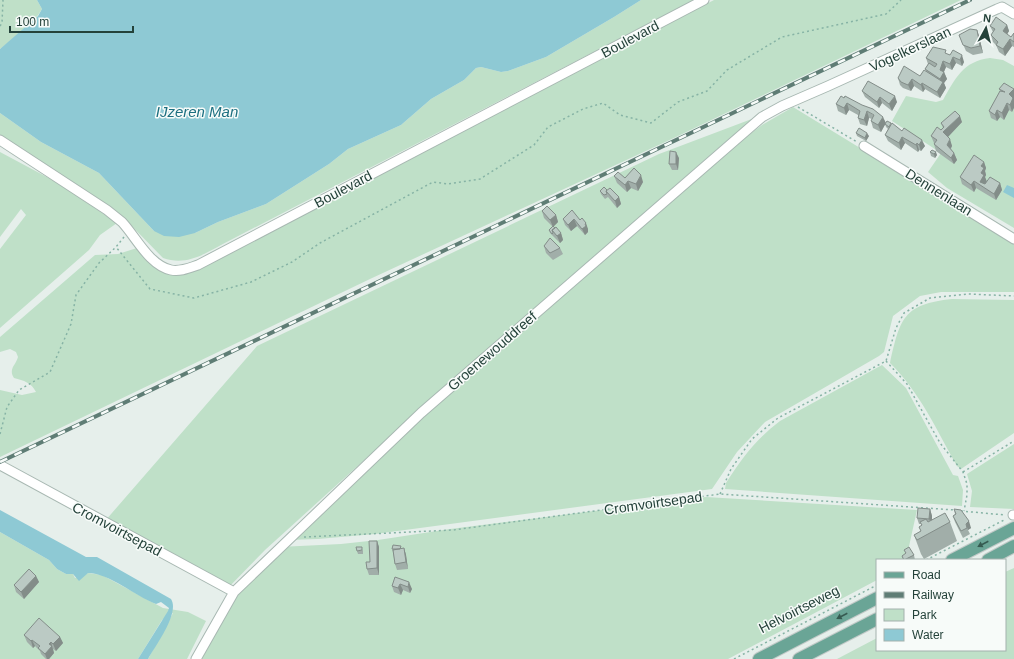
<svg xmlns="http://www.w3.org/2000/svg" width="1014" height="659" viewBox="0 0 1014 659" font-family="Arial,sans-serif">
	<rect width="100%" height="100%" fill="#e6efeb"/>
	<path fill="#bfe0c8" d="M0 0H37L42 9C33 25 15 37 0 49Z
		M641 0H694L221 245C203 255 185 266 163 258L120 214 0 135V113L41 142 99 173 154 231 195 233 218 222 266 204 329 164 348 149 401 125 431 99 464 80 476 68 481 67 501 72 508 71 546 57 614 17Z
		M714 0H961L676 137 370 279 0 457V390L22 395 36 392C31 382 24 381 14 378 8 369 16 365 18 357L16 352 10 349 0 352V337L95 255 118 254 137 248 170 274 335 197Z
		M990 58 1003 60 1014 66V228L947 188 928 172 941 153 892 121 906 96 936 102 943 100C955 79 963 61 990 58Z
		M793 107 1014 242V292H941L920 296 893 316 884 352 879 356 765 422 737 452 712 489 375 534 318 539 288 540 384 450 730 149 762 125Z
		M757 117 748 123 709 156 383 443 265 550 228 588 105 521 257 346 659 154Z
		M0 152 58 183 117 223 100 235 89 250 0 328V249L26 215 21 209 0 237Z
		M952 299 1014 300V433L961 469 957 466C936 429 921 394 890 363 900 319 903 304 952 299Z
		M882 365 906 388 953 475 958 476 963 490 962 506 725 489 726 483C743 457 754 441 780 421Z
		M1014 444V509L970 507 972 491 967 474Z
		M706 497 917 510 906 560H877V580L728 659H200L229 608 249 580 279 547 341 544 378 540 450 529Z
		M0 532 49 560 57 569 66 574H73L75 578 88 573 102 575 163 608 188 612 206 621 187 659H148L173 613 162 620 138 659H0Z
		M1014 568V659H837L877 638V650H1005V572Z"/>
	<path fill="#8ec9d4" d="M37 0H641L614 17 546 57 508 71 501 72 481 67 476 68 464 80 431 99 401 125 348 149 329 164 266 204 218 222 195 233 179 237 164 236 154 231 99 173 41 142 0 113V49L38 16 42 9Z
		M1007 185 1014 188V198L1003 192Z
		M0 510 86 557H97L171 599C180 613 156 645 148 659H138L168 611 169 608 161 602 156 604C135 596 109 573 88 573L79 581 73 574H66L57 569 49 560 0 532Z"/>
	<g fill="none" stroke-linecap="round" stroke-linejoin="round">
		<defs>
			<path id="minor" d="M0 140 107 210C112 214 117 218 122 222 136 237 149 265 171 270 180 272 189 268 198 265L704 0
				M864 146 1014 239
				M0 465 234 592
				M1013 515H1014
				M196 659 234 592 421 413 762 117 782 106 828 86 997 9 1002 7 1014 14"/>
			<path id="primary" d="M952 560 1014 528
				M988 560 1014 546
				M759 659 877 598
				M799 659 877 619"/>
		</defs>
		<use href="#minor" stroke="#a8b8b2" stroke-width="11"/>
		<use href="#primary" stroke="#c2cac8" stroke-width="14"/>
		<path stroke="#86b3a5" stroke-width="1.5" stroke-dasharray="2 3" stroke-linecap="butt" d="M0 26 2 23 3 0
			M798 107 857 142
			M124 237 116 247 150 289 194 298 251 282 292 262 320 243 433 182 448 184 480 179 534 145 548 127 583 109 603 103 620 115 651 123 678 102 707 91 727 70 782 37 886 14 901 0
			M886 361 907 384 940 443 963 472 967 484V495L964 511
			M0 434 7 407 19 390 50 372 71 324 76 295 99 263 116 247
			M963 472 1014 441
			M720 494 731 469 752 439 778 418 886 361 896 328 904 313 930 298 968 294 1014 296
			M961 511 1005 515
			M304 537 453 530 720 494 955 510
			M926 560 1006 519
			M734 659 877 585"/>
		<use href="#minor" stroke="#fff" stroke-width="9"/>
		<use href="#primary" stroke="#6aa596" stroke-width="12"/>
		<defs>
			<path id="rail" d="M0 462 970 0"/>
		</defs>
		<use href="#rail" stroke="#5f7d75" stroke-width="4"/>
		<use href="#rail" stroke="#f7fbf9" stroke-width="2.5" stroke-dasharray="8" stroke-linecap="butt"/>
	</g>
	<path fill="#a1aea9" d="M1007 25 1009 31 1007 34 1011 37 1014 33V47L1012 46 1005 56 999 52 996 45 993 42 991 35 993 32 990 26Z
		M977 30 979 36 983 53 973 55 966 51 959 35Z
		M947 54 964 62 962 66 956 63 952 70 946 67 944 72 947 79 944 83 946 88 940 98 925 89 923 92 914 86 911 91 903 88 900 85 898 78 920 76 926 71 925 69 928 64 926 58Z
		M999 89H1014V98L1012 112 1009 110 1004 120 1000 117 997 121 991 118 989 111 1000 91Z
		M862 91 897 102 892 111 882 103 879 108 865 97Z
		M845 96 885 123 902 131 925 146 921 151 919 150 918 152 905 143 901 150 888 141 885 135 888 129 886 127 885 124 881 132 873 128 871 121 872 119 869 118 867 126 860 124 858 118V115L849 110 846 115 838 111 836 104 844 98Z
		M962 122 948 137 952 146 951 149 954 153 957 160 954 164 936 151 934 144V143L931 136 943 128 941 123Z
		M856 133 869 136 866 141 857 136Z
		M930 152 937 155 935 158 931 156Z
		M679 158 678 170H672L669 164Z
		M984 162 986 168 985 171 986 175 985 177 987 182 1000 183 1002 190 996 200 976 188 974 192 962 184 960 177Z
		M614 176 625 178 643 182 638 191 631 188 627 192 617 183Z
		M607 190 619 197 621 204 617 208 608 197 605 199 601 194 600 191Z
		M542 211 556 215 558 222 553 227 544 218Z
		M563 219 580 220 588 229V232L585 235 577 226 571 231 565 225Z
		M549 230 561 233 563 240 560 243 550 233Z
		M544 246 560 248 563 254 553 260 546 253Z
		M930 509 932 516V520L950 522 957 541 924 559 921 554 914 535 921 531 919 527 922 525 921 524H919L917 518Z
		M954 509 971 528 968 530 970 534 963 538 955 522 953 516 955 514Z
		M377 541 379 547V575H369L367 569 370 562Z
		M404 548 406 555 408 569 397 570 395 564 393 552 392 549Z
		M363 550V554H358L357 551Z
		M904 550 914 555 915 560H903L902 556 906 554Z
		M36 576 39 582 24 599 16 592 14 585Z
		M395 577 412 589 410 593 403 590 401 595 394 592 392 586Z
		M24 635 60 637 63 643 56 651 53 649 54 653 49 659H46L41 654 40 651 35 646 33 648 27 642Z"/>
	<path fill="#838d89" d="M1007 25 1009 31 1005 38 1003 31Z
		M977 30 979 36 983 53 980 46Z
		M1010 39 1012 46 1005 56 1003 49Z
		M962 55 964 62 962 66 960 60Z
		M953 57 956 63 952 70 950 64Z
		M943 61 946 67 942 76 940 70Z
		M944 72 947 79 944 83 946 88 940 98 937 92 942 84 940 79Z
		M912 79 914 86 911 91 908 85Z
		M922 83 925 89 923 92 921 85Z
		M1014 89V108L1012 112 1010 105 1009 94Z
		M895 96 897 102 892 111 889 104Z
		M880 97 882 103 879 108 877 102Z
		M847 103 849 110 846 115 844 108Z
		M1007 103 1009 110 1004 120 1002 113Z
		M997 110 1000 117 997 121 995 115Z
		M867 111 869 118 867 126 864 120Z
		M960 116 962 122 946 139 943 132Z
		M883 117 886 123 881 132 878 125Z
		M867 133 869 136 866 141 865 138Z
		M902 137 905 143 901 150 899 143Z
		M950 139 952 146 949 151 947 145Z
		M922 140 925 146 921 151 919 145Z
		M917 143 919 150 918 152 916 145Z
		M676 152 679 158 678 170 676 164Z
		M936 152 937 155 935 158 934 154Z
		M954 153 957 160 954 164 951 158Z
		M984 162 986 168 985 171 986 175 985 177 987 182 983 187 980 182 981 166Z
		M641 175 643 182 638 191 636 184Z
		M628 181 631 188 627 192 625 185Z
		M974 181 976 188 974 192 971 185Z
		M1000 183 1002 190 996 200 994 194Z
		M619 197 621 204 617 208 615 201Z
		M556 215 558 222 553 227 550 220Z
		M574 219 577 226 571 231 568 225Z
		M586 223 588 229V232L585 235 582 229 585 224Z
		M561 233 563 240 560 243 557 236Z
		M930 509 932 516V525L929 519Z
		M969 521 971 528 968 530 966 524Z
		M377 541 379 547V575L377 568Z
		M404 548 406 555 408 569 406 562Z
		M36 576 39 582 24 599 21 592Z
		M409 582 412 589 410 593 408 587Z
		M400 584 403 590 401 595 398 588Z
		M60 637 63 643 56 651 53 644Z
		M32 640 35 646 33 648 31 641Z
		M51 642 54 653 49 659H47L45 654 49 644Z"/>
	<path fill="#bbcac4" stroke="#838d89" d="M996 17 1007 25 1003 31 1011 37 1014 33V42L1010 39 1003 49 996 45 998 42 991 35 995 29 990 26Z
		M970 29 977 30 980 46 971 48 963 45 959 35Z
		M933 47 946 50 945 53 950 55 953 50 962 55 960 60 953 57 950 64 943 61 940 70 944 72 940 79 925 69 929 63 935 67 937 64 926 58Z
		M904 66 920 76 924 70 943 82 937 92 922 83 921 85 912 79 908 85 901 82 898 78Z
		M868 81 895 96 889 104 880 97 877 102 862 91Z
		M1004 83 1014 89 1009 94 1013 98 1010 105 1007 103 1002 113 997 110 995 115 989 111 1000 91 1005 92 999 89Z
		M841 96 844 98 845 96 862 105 873 109 883 117 878 125 871 121 874 115 867 111 864 120 858 118 860 111 847 103 844 108 836 104Z
		M955 111 960 116 943 132 950 139 947 145 954 153 951 158 934 144 937 140 931 136 937 127 941 130 944 127 941 123Z
		M887 121 891 123 889 127 885 124Z
		M892 123 902 131 904 128 922 140 919 145 917 143 916 145 902 137 899 143 885 135Z
		M859 128 867 133 865 138 856 133Z
		M932 150 936 152 934 154 930 152Z
		M670 151 676 152V164H669Z
		M974 155 984 162 981 166 984 168 981 173 984 175 980 182 985 184 990 177 1000 183 994 194 974 181 971 185 960 177Z
		M634 168 641 175 636 184 628 181 625 185 614 176 618 172 625 178Z
		M604 187 607 190 606 191 607 194 604 195 600 191Z
		M610 188 619 197 615 201 606 191Z
		M547 206 556 215 550 220 542 211Z
		M572 210 580 220 582 218 586 223 585 224 586 226 582 229 574 219 568 225 563 219Z
		M553 226 555 228 552 230 553 233 552 234 549 230Z
		M556 227 561 233 557 236 552 230Z
		M550 238 560 248 550 253 544 246Z
		M918 508 930 509 929 519 917 518Z
		M954 509 961 510 969 521 966 524 967 528 961 531 953 516 956 514Z
		M945 513 950 522 917 540 914 535 921 531 919 527 922 525 920 522 926 519 928 522Z
		M369 541H377V568L367 569 366 562H370Z
		M393 545 401 546 400 549H392Z
		M356 547H362V550L357 551Z
		M909 547 914 555 904 560 902 556 906 553 904 550Z
		M404 548 406 562 395 564 393 550Z
		M29 569 36 576 21 592 14 585Z
		M395 577 409 582 408 587 400 584 398 588 392 586Z
		M39 618 60 637 53 644 51 642 49 644 52 646 45 654 38 648 40 646 32 640 31 641 24 635Z"/>
	<defs><path id="oneway-solid" d="M-6-.8H1V-3.2L6.5 0L1 3.2V.8H-6Z"/></defs>
	<g fill="#365b51">
		<use href="#oneway-solid" transform="translate(983 544) rotate(153)"/>
		<use href="#oneway-solid" transform="translate(842 616) rotate(153)"/>
	</g>
	<g text-anchor="middle" stroke-width="3" stroke-linejoin="round" paint-order="stroke">
		<g font-size="14" fill="#24423a" stroke="#f7fbf9">
			<text transform="translate(630 39) rotate(-28)" y="5">Boulevard</text>
			<text transform="translate(910 49) rotate(-25)" y="5">Vogelkerslaan</text>
			<text transform="translate(343 189) rotate(-28)" y="5">Boulevard</text>
			<text transform="translate(939 192) rotate(32)" y="5">Dennenlaan</text>
			<text transform="translate(492 351) rotate(-41)" y="5">Groenewouddreef</text>
			<text transform="translate(653 503) rotate(-8)" y="5">Cromvoirtsepad</text>
			<text transform="translate(117 529) rotate(28)" y="5">Cromvoirtsepad</text>
			<text transform="translate(799 609) rotate(-27)" y="5">Helvoirtseweg</text>
		</g>
		<g font-size="15" font-style="italic" fill="#1c6f80" stroke="#f7fbf9">
			<text x="197" y="117">IJzeren Man</text>
		</g>
	</g>
	<rect x="876" y="559" width="130" height="92" fill="#f7fbf9" stroke="#a3b1ad"/>
	<rect x="884" y="572" width="20" height="6" fill="#6aa596" stroke="#a3b1ad"/>
	<text x="912" y="579" font-size="12" fill="#24423a">Road</text>
	<rect x="884" y="592" width="20" height="6" fill="#5f7d75" stroke="#a3b1ad"/>
	<text x="912" y="599" font-size="12" fill="#24423a">Railway</text>
	<rect x="884" y="609" width="20" height="12" fill="#bfe0c8" stroke="#a3b1ad"/>
	<text x="912" y="619" font-size="12" fill="#24423a">Park</text>
	<rect x="884" y="629" width="20" height="12" fill="#8ec9d4" stroke="#a3b1ad"/>
	<text x="912" y="639" font-size="12" fill="#24423a">Water</text>
	<g transform="translate(986 28) rotate(7)" stroke="#f7fbf9" stroke-width="3" paint-order="stroke">
	<path d="M0-3L7 15L0 10L-7 15Z" fill="#24423a"/>
	<text y="-6" font-size="11" font-weight="bold" text-anchor="middle" fill="#24423a">N</text>
	</g>
	<path d="M10 26v6h123v-6" fill="none" stroke="#24423a" stroke-width="2"/>
	<text x="16" y="26" font-size="12" fill="#24423a" stroke="#f7fbf9" stroke-width="3" paint-order="stroke">100 m</text>
</svg>
